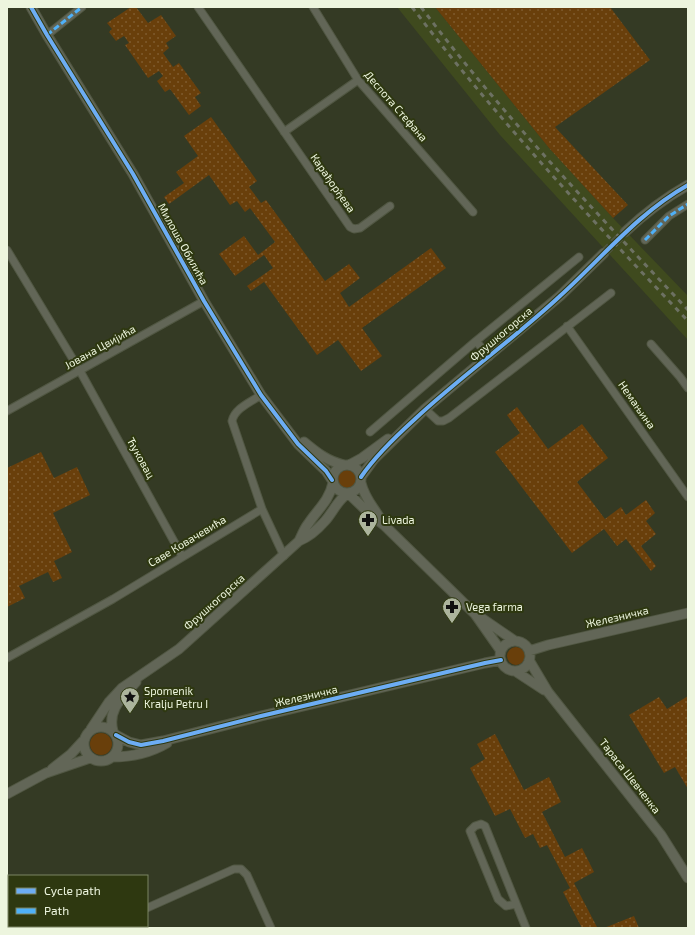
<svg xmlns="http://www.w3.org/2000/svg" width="695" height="935" viewBox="0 0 695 935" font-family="'Exo 2',sans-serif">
	<defs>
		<pattern id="garden-dots" width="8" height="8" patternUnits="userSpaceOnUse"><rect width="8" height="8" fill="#693f0b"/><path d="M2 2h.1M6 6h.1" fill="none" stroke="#7f5b2e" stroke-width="1.8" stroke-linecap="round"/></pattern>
	</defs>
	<rect width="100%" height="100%" fill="#343a24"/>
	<path fill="#3f4a1e" d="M397 7H435L549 148 613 218 688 296V340L500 135Z"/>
	<path fill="#693f0b" d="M338 479a9 9 0 1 1 18 0a9 9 0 1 1-18 0Z
		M507 656a9 9 0 1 1 18 0a9 9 0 1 1-18 0Z
		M90 744a11 11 0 1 1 22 0a11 11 0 1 1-22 0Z"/>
	<path fill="url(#garden-dots)" d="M131 7H136L148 23 161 15 176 36 166 43 169 48 163 53 173 67 179 63 201 93 195 97 201 106 189 115 170 89 165 92 157 81 163 76 159 71 148 78 125 45 129 43 124 36 116 41 109 32 112 29 107 23Z
		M435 7H610L650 60 555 127 628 205 613 218 549 148Z
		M211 117 257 181 249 187 261 203 266 200 325 281 349 264 360 278 340 293 349 307 431 248 446 268 362 328 382 356 361 371 338 340 317 355 264 282 251 291 247 286 273 268 264 255 235 276 219 254 244 236 258 255 275 242 250 208 245 212 237 201 230 205 209 175 169 204 164 197 184 183 176 172 198 156 184 136Z
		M517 407 548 449 582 424 608 458 577 482 605 519 621 507 626 515 646 500 655 513 646 521 656 534 641 546 656 566 651 571 626 539 617 546 604 529 572 553 495 452 520 433 507 415Z
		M41 452 54 478 77 467 90 495 53 513 72 552 54 561 62 578 53 582 48 572 19 586 25 598 7 607V468Z
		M688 696V789L675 767 664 773 629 715 659 697 667 709Z
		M495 734 524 790 549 777 561 802 542 812 565 857 582 848 594 872 574 883 597 927 582 928 563 892 570 888 547 845 540 848 533 834 525 838 510 809 495 816 470 768 485 759 477 744Z
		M634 916 639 928H604Z"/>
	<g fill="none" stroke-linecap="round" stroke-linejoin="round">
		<path stroke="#505640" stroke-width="9" stroke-dasharray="9 4.5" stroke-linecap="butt" d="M604 253 625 232"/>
		<defs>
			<path id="minor" d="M198 7 350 227 354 229 360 228 390 206
				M313 7 358 80 473 212
				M47 35 82 7
				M284 132 358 80
				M645 240 669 216 688 204
				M7 250 80 371 182 556
				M567 326 688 497
				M476 341 489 357
				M651 344 680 377 688 388
				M261 395C251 402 235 408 232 421L262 509 284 556
				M425 409 438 421H443L449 418 611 293
				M7 411 204 301
				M370 432 476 341 579 257
				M7 658 113 599 262 509
				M516 904 506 906 498 899 470 831 475 826 481 824 485 826 526 928
				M147 908 234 869H241L247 875 271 928
				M101 928 106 926"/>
			<path id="tertiary" d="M31 7 47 35 133 174 204 301 261 395 298 444 326 471 332 480
				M625 232C644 214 665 198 688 185
				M304 442C316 452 327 461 344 465
				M333 479a14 14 0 1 1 28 0a14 14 0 1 1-28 0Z
				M349 465 362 458 388 439
				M361 477 374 459 425 409 560 296 604 253
				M361 483C365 499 373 506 381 520
				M349 494 372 516 385 526 475 614 501 651
				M299 541C302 535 304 529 308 524 318 509 329 501 333 483
				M480 617 515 641
				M500 656a15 15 0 1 1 30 0a15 15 0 1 1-30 0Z
				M529 651 548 645 688 613
				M529 660 548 692 661 835 688 878
				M515 671 544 690
				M84 744a17 17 0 1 1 34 0a17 17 0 1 1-34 0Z
				M91 729 109 702 122 688 179 649 299 541C309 537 318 529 325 521 333 512 337 501 347 494
				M113 731C107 709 123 697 136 682
				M116 735 129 742 141 745 163 741 261 716 485 663 501 660
				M112 757C132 757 150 753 167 743
				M52 769 71 754 83 741
				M7 794 46 773 90 758"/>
		</defs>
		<use href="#minor" stroke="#515743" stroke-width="9"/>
		<use href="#tertiary" stroke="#515743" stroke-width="11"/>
		<use href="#minor" stroke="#626657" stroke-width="7"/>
		<use href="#tertiary" stroke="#626657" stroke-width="9"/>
		<path stroke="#6d7162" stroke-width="3" stroke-dasharray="5 5" stroke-linecap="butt" d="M412 7C496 118 592 220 688 321
			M421 7C502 115 596 212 688 310"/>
		<path stroke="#4fb1f8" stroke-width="3" stroke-dasharray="6 3" stroke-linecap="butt" d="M47 35 82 7
			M645 240 669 216 688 204"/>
		<defs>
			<path id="cycleway" d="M31 7 47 35 133 174 204 301 261 395 298 444 326 471 332 480
				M361 477C376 455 395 437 415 419 461 376 514 339 560 296 602 258 638 213 688 185
				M116 735 129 742 141 745 163 741 261 716 485 663 501 660"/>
		</defs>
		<use href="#cycleway" stroke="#2e3810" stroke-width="6"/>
		<use href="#cycleway" stroke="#6dadf4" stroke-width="4"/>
	</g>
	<defs>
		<symbol id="pharmacy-pin" viewBox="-11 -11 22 30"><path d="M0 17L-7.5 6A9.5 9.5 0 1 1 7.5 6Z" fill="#acb49d" stroke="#2e3810"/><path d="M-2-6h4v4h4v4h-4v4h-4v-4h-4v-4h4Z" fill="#111"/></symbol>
		<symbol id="sight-pin" viewBox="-11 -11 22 30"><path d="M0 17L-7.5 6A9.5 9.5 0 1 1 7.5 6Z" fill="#acb49d" stroke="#2e3810"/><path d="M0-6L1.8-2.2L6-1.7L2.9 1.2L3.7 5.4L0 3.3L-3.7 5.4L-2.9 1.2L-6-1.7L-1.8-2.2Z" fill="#111"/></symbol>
	</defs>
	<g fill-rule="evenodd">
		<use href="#pharmacy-pin" x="357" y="509" width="22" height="30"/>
		<use href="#pharmacy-pin" x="441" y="596" width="22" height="30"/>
		<use href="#sight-pin" x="119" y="686" width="22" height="30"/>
	</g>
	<g text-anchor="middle" stroke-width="4" stroke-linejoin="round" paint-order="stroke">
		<g font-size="11" fill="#edf5de" stroke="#2e3810">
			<text transform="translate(396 106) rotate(49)" y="4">Деспота Стефана</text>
			<text transform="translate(333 183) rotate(55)" y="4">Карађорђева</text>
			<text transform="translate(183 244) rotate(61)" y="4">Милоша Обилића</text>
			<text transform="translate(501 334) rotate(-40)" y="4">Фрушкогорска</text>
			<text transform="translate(100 347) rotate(-29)" y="4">Јована Цвијића</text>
			<text transform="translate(637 405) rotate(55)" y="4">Немањина</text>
			<text transform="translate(141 458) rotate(61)" y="4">Ћуковац</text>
			<text transform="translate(187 541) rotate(-31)" y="4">Саве Ковачевића</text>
			<text transform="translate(214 602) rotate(-42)" y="4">Фрушкогорска</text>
			<text transform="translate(617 617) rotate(-13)" y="4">Железничка</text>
			<text transform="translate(306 696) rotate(-13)" y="4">Железничка</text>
			<text transform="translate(630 776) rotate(52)" y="4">Тараса Шевченка</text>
		</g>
		<g font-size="11" fill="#edf5de" stroke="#2e3810" text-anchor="start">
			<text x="382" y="524">Livada</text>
			<text x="466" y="611">Vega farma</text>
			<text x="144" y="695">Spomenik<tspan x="144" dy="13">Kralju Petru I</tspan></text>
		</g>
	</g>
	<rect width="695" height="935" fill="none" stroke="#edf5de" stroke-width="16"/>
	<rect x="8" y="875" width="140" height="52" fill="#2e3810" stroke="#7a8462"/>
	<rect x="16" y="888" width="20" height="6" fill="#6dadf4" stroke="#7a8462"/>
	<text x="44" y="895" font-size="12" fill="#edf5de">Cycle path</text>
	<rect x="16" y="908" width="20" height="6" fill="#4fb1f8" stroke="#7a8462"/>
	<text x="44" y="915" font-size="12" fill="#edf5de">Path</text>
</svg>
